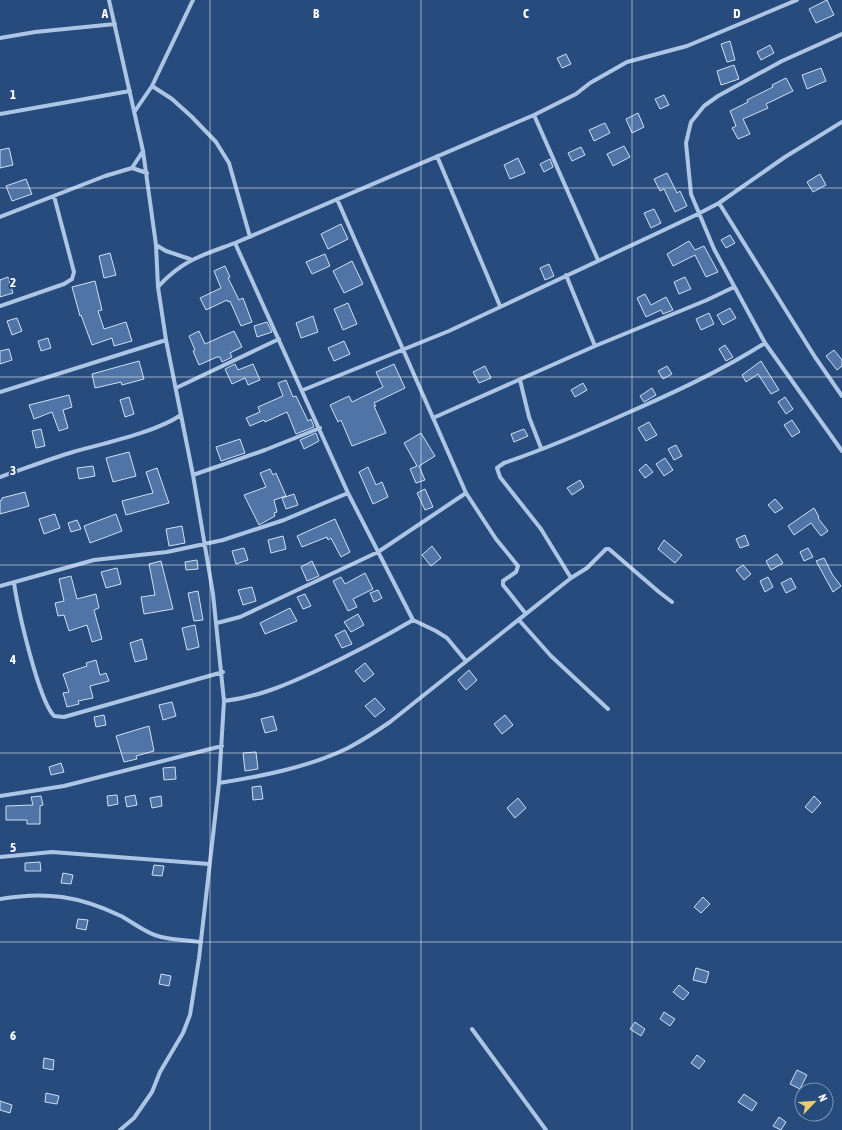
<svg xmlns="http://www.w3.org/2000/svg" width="842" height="1130" viewBox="0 0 842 1130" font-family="'Asap Condensed',sans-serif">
	<rect width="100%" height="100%" fill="#274b7d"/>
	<path fill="#5074a5" stroke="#cfdff4" d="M827 0 834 15 816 23 809 9Z
		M730 41 735 60 727 62 721 44Z
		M770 45 774 53 761 60 757 52Z
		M566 54 571 64 562 68 557 58Z
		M734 65 739 79 721 85 717 71Z
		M821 68 826 81 807 89 802 75Z
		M786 78 793 91 766 104 768 108 743 119 750 134 738 139 732 128 736 126 730 111 748 102 747 100 773 87 772 85Z
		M664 95 669 105 660 109 655 99Z
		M638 113 644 127 632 133 626 119Z
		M605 123 610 133 594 141 589 130Z
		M624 146 630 157 613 166 607 154Z
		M581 147 585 155 572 161 568 153Z
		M9 148 13 165 0 168V150Z
		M518 158 525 173 510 179 504 165Z
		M550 159 553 167 544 172 540 164Z
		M667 173 677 193 680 191 687 206 675 212 664 189 660 191 654 179Z
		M820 174 826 185 813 192 807 182Z
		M26 179 32 194 12 201 6 186Z
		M654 209 661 223 651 228 644 213Z
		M341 224 348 239 328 249 321 234Z
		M730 235 735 243 726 248 721 240Z
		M689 241 695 250 704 246 718 272 706 277 695 255 673 266 667 254Z
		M110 253 116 275 104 278 99 256Z
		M325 254 330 266 312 274 306 262Z
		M352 261 363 284 344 293 333 271Z
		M549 264 554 276 545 280 540 268Z
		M225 266 230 277 228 278 239 300 243 298 252 322 241 326 230 301 228 302 227 300 206 310 200 298 221 288 214 271Z
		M8 277 13 293 0 297V280Z
		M685 277 691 289 679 294 674 282Z
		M95 281 102 310 98 311 104 329 126 322 132 341 114 346 112 338 92 345 81 315 80 316 72 287Z
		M645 294 651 305 666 297 673 310 663 314 661 310 646 317 637 298Z
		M348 303 357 324 343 330 334 309Z
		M730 308 736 318 723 325 717 315Z
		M709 313 714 324 701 330 696 319Z
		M313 316 318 332 301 338 296 323Z
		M17 318 22 331 12 335 7 321Z
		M267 322 272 332 257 337 254 326Z
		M199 331 205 344 234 331 242 347 230 353 232 357 222 362 220 357H217L199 365 193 351 195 350 189 336Z
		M48 338 51 348 41 351 38 341Z
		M344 341 350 354 334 361 328 348Z
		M725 345 733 357 726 361 719 349Z
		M9 349 12 360 0 364V351Z
		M834 350 842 360V366L837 370 826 356Z
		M139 361 144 379 122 385 121 382 95 388 92 374Z
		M761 361 779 390 771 394 758 374 746 382 742 375Z
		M235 364 238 370 253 364 260 380 248 385 245 378 232 384 225 369Z
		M394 364 405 388 374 403 376 406H374L386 433 352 446 341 420 338 422 330 405 349 396 352 402 383 387 376 372Z
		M485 366 491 378 479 383 473 372Z
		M667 366 672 374 663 379 658 371Z
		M286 380 293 397 296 396 308 421 311 419 314 427 296 434 287 412 265 422 264 420 250 426 246 418 260 412 258 407 283 396 278 383Z
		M583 383 587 390 575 397 571 390Z
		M652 388 656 395 644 402 640 396Z
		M69 395 72 407 63 410 68 428 59 431 52 412 34 419 29 405Z
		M129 397 134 414 125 417 120 400Z
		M785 397 793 409 786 414 778 402Z
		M792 420 800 432 792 437 784 425Z
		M649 422 657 435 646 441 638 428Z
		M41 429 45 446 36 448 32 431Z
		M524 429 528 436 514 442 511 434Z
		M316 433 319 441 304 449 300 440Z
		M421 433 435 456 419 466 425 480 416 483 410 469 417 466 404 443Z
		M240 439 245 453 221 461 216 447Z
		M676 445 682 456 674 460 668 449Z
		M129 452 136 476 113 482 106 458Z
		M665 458 673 470 664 476 656 464Z
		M646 464 653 472 645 478 639 470Z
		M93 466 95 476 79 479 77 468Z
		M368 467 376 485 382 482 388 497 373 504 359 472Z
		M157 468 169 503 126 515 122 501 153 493 146 472Z
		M270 469 273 475 276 473 286 496 274 500 277 512 274 513 275 516 259 525 244 495 266 487 260 473Z
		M580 480 584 487 572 495 567 488Z
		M425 489 433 507 425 510 417 493Z
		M25 492 29 506 0 514V501L2 500V498Z
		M294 494 298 505 286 509 282 498Z
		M775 499 783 508 775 513 768 505Z
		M814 508 819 517 818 518 828 531 821 536 811 523 794 535 788 526Z
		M55 514 60 528 44 534 39 519Z
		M116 514 122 531 90 543 84 526Z
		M335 519 350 552 341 557 331 538 328 540 327 537 302 547 297 536Z
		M77 520 81 529 71 532 68 523Z
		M182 526 185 543 169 546 166 529Z
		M745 535 749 545 740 548 736 539Z
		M283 536 286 549 271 553 268 540Z
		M664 540 682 555 675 563 658 549Z
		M432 546 441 558 431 566 422 555Z
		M244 548 248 560 236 564 232 551Z
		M808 548 813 557 804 561 800 552Z
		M777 554 783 563 771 570 766 561Z
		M824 558 832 574 841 586 833 592 816 561Z
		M197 560 198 569 186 570 185 562Z
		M161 561 173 609 144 614 141 597 155 595 149 564Z
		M312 561 319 576 307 581 301 567Z
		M743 565 751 574 744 580 736 570Z
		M117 568 121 584 106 588 101 572Z
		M365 573 373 589 353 599 357 607 348 611 333 581 341 577 345 584Z
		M71 576 77 599 96 594 99 608 94 610 102 639 92 642 87 625 69 631 64 615 58 616 55 603 64 601 59 579Z
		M768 577 773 587 765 592 760 581Z
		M791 578 796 588 786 593 781 583Z
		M252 587 256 601 243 605 238 590Z
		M378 590 382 598 374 602 370 593Z
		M198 591 203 620 194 621 188 593Z
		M305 594 311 606 303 609 297 597Z
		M290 608 297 621 265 634 260 623Z
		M358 614 364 625 351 632 344 622Z
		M195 625 199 647 187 650 182 628Z
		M345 630 352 644 342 648 335 635Z
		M142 639 147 659 135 662 130 643Z
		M96 660 100 675 106 673 109 681 90 686 93 698 78 701 79 704 67 707 63 693 69 692 63 674 87 666 86 663Z
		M365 663 374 674 364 682 355 671Z
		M469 670 477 680 466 690 458 680Z
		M375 698 385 709 375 717 365 706Z
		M172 702 176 716 163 720 159 705Z
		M104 715 106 725 96 727 94 717Z
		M505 715 513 725 502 734 494 724Z
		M273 716 277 730 265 733 261 719Z
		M149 726 154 751 136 756 137 759 124 762 116 736Z
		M256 752 258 769 245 771 243 753Z
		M61 763 64 772 51 775 49 767Z
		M175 767 176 779 164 780 163 768Z
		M261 786 263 799 253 800 252 787Z
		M117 795 118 804 108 806 107 796Z
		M135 795 137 805 127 807 125 797Z
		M41 796 43 805 40 806V824H27V820H6V806L33 805 31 797Z
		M161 796 162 806 152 808 150 798Z
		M814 796 821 803 812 813 805 807Z
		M518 798 526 808 515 818 507 808Z
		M40 862 41 871H25V863Z
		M154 865 164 866 162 876 152 875Z
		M63 873 73 875 71 884 61 883Z
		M703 897 710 904 701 913 694 907Z
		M78 919 88 920 86 930 76 928Z
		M696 968 709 972 706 983 693 980Z
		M161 974 171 976 169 986 159 984Z
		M679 985 689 993 683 1000 673 992Z
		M664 1012 675 1019 670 1026 660 1019Z
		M635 1022 645 1029 641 1036 630 1029Z
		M697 1055 705 1061 699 1069 691 1063Z
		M44 1058 54 1060 53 1070 43 1068Z
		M797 1070 807 1075 800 1089 790 1084Z
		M46 1093 59 1096 57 1104 45 1102Z
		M744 1094 757 1103 752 1111 738 1102Z
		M0 1101 12 1105 10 1113 0 1110Z
		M779 1117 786 1122 781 1130 773 1126Z"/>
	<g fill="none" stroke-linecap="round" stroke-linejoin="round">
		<path stroke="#adc5e4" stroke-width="4" d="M109 0 143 151 156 245 158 287 166 340 193 475 213 594 224 701 219 783 199 958 190 1015 183 1033 160 1072 152 1092 134 1118 120 1130
			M842 34 782 61 718 96 704 106 691 122 686 143 691 194 714 249 765 343 842 451
			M0 38 35 32 115 24
			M152 86 172 99 192 117 216 142 229 163 250 237
			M135 111 152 86 193 0
			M0 114 130 91
			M534 115 598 260
			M437 156 500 306
			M132 168 143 151
			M337 199 466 493 496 539 518 566 516 572 503 581V585L526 614
			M719 203 815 357 842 396
			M0 217 105 176 132 168 147 173
			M235 243 348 493 413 620 436 631 447 638 466 661
			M156 245 166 251 190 259
			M566 275 595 346
			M158 287C182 260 203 255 235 243L534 115 576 94 590 83 627 62 687 46 797 0
			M0 306 64 284 72 279 74 272 54 196
			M520 380 529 417 541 448
			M176 388 279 339
			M303 390 449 331 698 214 719 203 785 157 842 122
			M0 392 166 340
			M433 418 595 346 707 300 734 287
			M193 475 265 450 320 428
			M0 477C24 469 49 459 73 452 105 443 154 433 181 415
			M571 578 541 529 500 477 497 468 504 463C545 449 585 432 625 414 673 393 721 371 765 343
			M14 583C18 609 38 699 54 716L64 717 223 672
			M0 586 94 560 167 552 223 540 284 520 348 493
			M519 620 551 656 608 709
			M217 623 240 617 378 552 466 493
			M224 701C258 697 286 685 316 671 350 655 381 639 413 620
			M219 783C263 776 309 767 348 748 363 740 377 731 390 722L571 578 587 568 606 549H609L659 592 672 602
			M0 796 64 786 222 746
			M0 857 52 852 209 864
			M0 899C46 891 79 896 121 916 134 923 147 934 161 937 174 940 188 940 200 942
			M472 1029 546 1130"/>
	</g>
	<path fill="none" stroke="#fff" stroke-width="1" stroke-opacity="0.55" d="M210 0V1130M421 0V1130M632 0V1130M0 188H842M0 377H842M0 565H842M0 753H842M0 942H842"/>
	<g font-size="13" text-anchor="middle" font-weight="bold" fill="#fff" stroke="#274b7d" stroke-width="3.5" stroke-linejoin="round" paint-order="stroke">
		<text x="105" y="18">A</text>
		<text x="316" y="18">B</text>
		<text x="526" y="18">C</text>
		<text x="737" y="18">D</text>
		<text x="13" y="99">1</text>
		<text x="13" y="287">2</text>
		<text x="13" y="475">3</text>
		<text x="13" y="664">4</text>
		<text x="13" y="852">5</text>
		<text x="13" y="1040">6</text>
	</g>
	<g transform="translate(814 1102) rotate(65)"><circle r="19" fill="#274b7d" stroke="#7d93b1"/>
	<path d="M0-3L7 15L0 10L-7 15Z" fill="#eccc73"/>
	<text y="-6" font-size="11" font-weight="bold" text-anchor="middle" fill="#ffffff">N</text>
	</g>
</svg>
